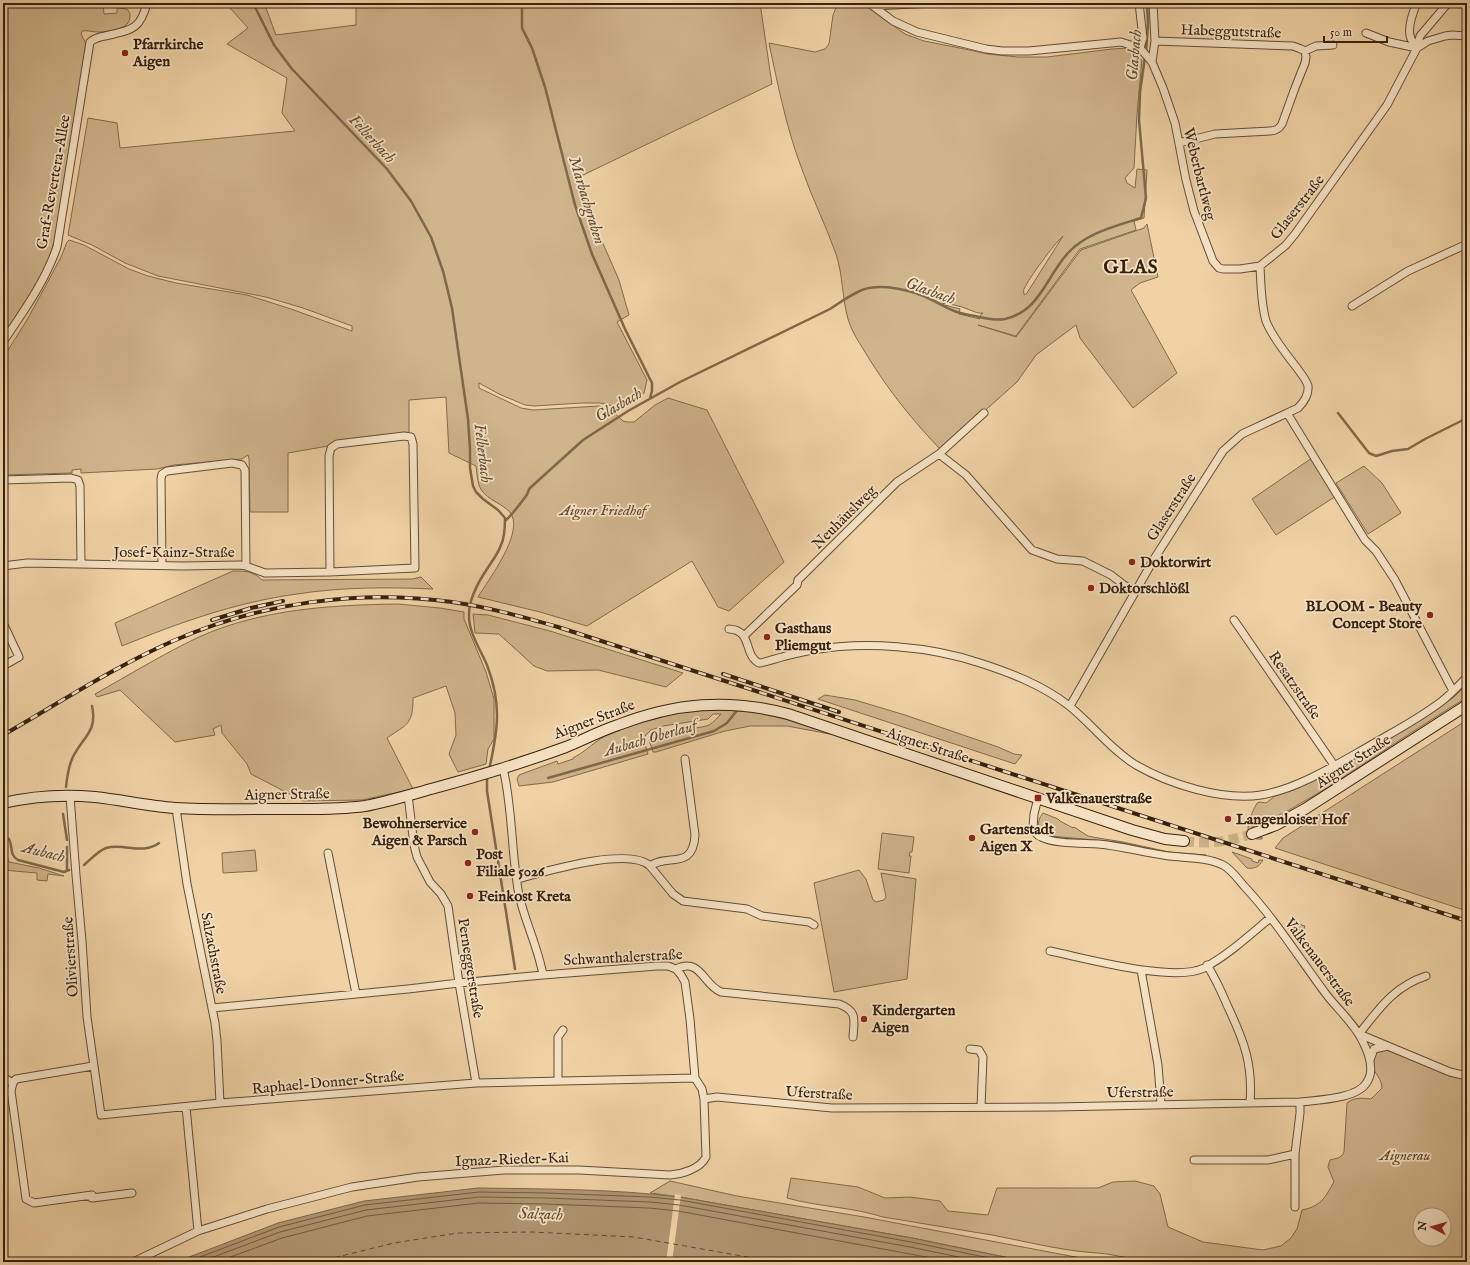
<svg xmlns="http://www.w3.org/2000/svg" width="1470" height="1265" viewBox="0 0 1470 1265" font-family="'IM FELL English',serif">
	<rect width="100%" height="100%" fill="#f0d2a5"/>
	<filter id="stains"><feTurbulence type="fractalNoise" baseFrequency=".005" numOctaves="4"/><feColorMatrix values="0 0 0 0 .2 0 0 0 0 .09 0 0 0 0 .02 0 0 0 .5 -.17"/></filter>
	<radialGradient id="worn" r=".72"><stop offset=".6" stop-color="#630" stop-opacity="0"/><stop offset="1" stop-color="#630" stop-opacity=".3"/></radialGradient>
	<path fill="#d0b48c" stroke="#836a4e" fill-rule="evenodd" d="M3 3H103L104 14 117 13V8L127 9C130 12 131 16 129 21 126 30 106 32 98 32 92 32 87 30 82 31L81 34 87 46 57 231 51 252 47 265 20 311 3 336V163L9 133Z
		M224 3H264L276 35 356 25V3H760L772 84 579 177 597 230 619 280 629 315 617 322 647 380 644 393 620 407 619 409 609 405 600 403H582L534 406 525 405 499 394 479 383V388L521 408 533 410 599 406 611 410 623 421 627 422H634L655 405 668 398 707 410 784 562 729 611 718 607 692 561 587 626 540 612 478 597C488 580 527 530 509 511 499 502 483 498 479 485 477 479 477 472 476 466L449 453 446 397 409 400V432L288 453V512H250L249 458 248 455 242 459 174 465 157 469 81 473V469L72 470V473L3 475V358L27 320 45 287 61 257 67 242 69 240 84 245 129 269 148 276 176 283 247 295 291 309 352 331V326L303 308 266 297 158 276 125 263 92 245 68 235 88 118 117 123 120 148 295 131 282 113 287 78 227 44 248 28 230 8Z
		M838 3H862L905 34 924 41 955 47 988 54 1018 57H1047L1112 49 1128 48 1142 60 1137 114 1134 168 1125 178 1127 183 1135 188 1137 169 1147 170 1144 218 1134 221 1136 230 1080 249 1016 336 978 325 1016 337 1081 250 1144 228 1147 224 1158 277 1140 283 1131 290 1177 373 1133 408 1080 338 1076 325 1036 355 1017 382 941 450C913 421 889 391 868 357 861 345 852 333 848 319 842 298 843 275 836 254 826 226 813 200 803 172 787 131 778 86 769 43L815 52 825 49 829 44 833 15ZM1063 236 1027 293 1024 295C1024 293 1023 291 1024 289 1029 278 1054 244 1063 236ZM946 303 962 307 978 313H983L981 314 980 319 959 314 960 309 941 304Z
		M1312 458 1336 496 1276 535 1252 499Z
		M1364 466 1382 483 1401 513 1368 534 1336 483Z
		M233 571C245 571 253 571 262 580L413 579 421 577 433 589C388 587 342 587 297 594 237 602 178 623 122 646L115 623Z
		M398 604 440 608 464 612V619L486 672 494 699V739L488 749 486 764 458 772 449 754 456 735 455 713 446 686 413 698C413 725 407 724 387 738L413 789 362 800 303 801 251 774 247 764 222 733 221 725 213 729 215 735 175 742 120 690 97 697 95 694C129 675 163 654 199 637 261 609 331 605 398 604Z
		M473 614 488 615 550 631 683 673 666 687 598 670 547 671 534 666 499 634 475 633Z
		M1467 684V697L1409 734 1327 788 1289 810 1265 822 1252 827 1250 830C1251 836 1256 838 1262 837V839C1238 841 1251 814 1257 803L1260 802 1266 803 1275 796 1293 790 1332 771 1401 731 1437 709 1454 697Z
		M825 695 855 700 905 715 998 747 1014 754 1022 755 1015 764 818 699Z
		M709 709 755 712 797 722 830 733V734L787 726H750L725 731 656 752H653L649 740C654 727 695 731 709 725 714 722 717 718 721 714H713L708 719 663 726 651 730 645 736V744L648 754 553 782 519 786 517 779 519 775 557 761 558 764 573 759V758C583 753 591 745 600 739 606 735 614 733 620 730 649 718 678 711 709 709Z
		M1467 720V911L1275 848 1283 838Z
		M1043 813 1058 819 1060 821 1073 828 1074 827 1088 836 1098 838 1123 842 1169 852 1206 855 1178 854 1118 842 1050 836C1038 832 1035 823 1043 813Z
		M882 833 914 837 912 852H910L909 856H911L909 873 878 869Z
		M3 845 9 862 39 868 64 876 48 874 47 881 37 880V873L3 870Z
		M255 850 257 871 223 873 222 853Z
		M1232 852 1252 859V861L1258 863 1259 860H1263C1259 867 1255 869 1247 868Z
		M859 870 866 879 873 900 876 902 884 900 886 897 881 873 916 879 907 979 834 992 814 883Z
		M1290 921 1305 926 1299 943 1288 927Z
		M1383 1049C1397 1053 1411 1059 1425 1065 1438 1071 1451 1078 1467 1078V1262H1151L1107 1254 1076 1251 1051 1247 992 1235 883 1217C852 1207 819 1207 787 1198L791 1178 858 1187 885 1198 910 1197 940 1201 948 1211 988 1215 997 1188H1098L1113 1182 1135 1181 1154 1186 1160 1194 1168 1227 1203 1242 1263 1250 1281 1246 1291 1238 1297 1229 1302 1210C1321 1206 1324 1199 1334 1182L1328 1167 1330 1160C1336 1158 1341 1159 1344 1152L1347 1103C1355 1097 1362 1098 1371 1099L1382 1088C1381 1072 1367 1073 1375 1052ZM1420 1215H1444V1239H1420Z
		M670 1181 737 1196 864 1217 1102 1262H1029L912 1238 680 1197 650 1193Z"/>
	<path fill="#b19672" stroke="#80674b" d="M478 1188C546 1189 614 1189 680 1197L912 1238 1029 1262H176L278 1223 364 1201Z"/>
	<path fill="#f0d2a5" d="M675 1194 681 1195 672 1262H666Z"/>
	<g fill="none" stroke-linecap="round" stroke-linejoin="round">
		<path stroke="#745c41" stroke-width="1" d="M187 1262 279 1227 365 1205 479 1192 546 1193 650 1197 680 1200 911 1242 1009 1262
			M200 1262 280 1232 366 1210 479 1197 546 1198 650 1202 679 1205 910 1247 983 1262
			M217 1262 282 1238 367 1216 479 1203 546 1204 649 1208 678 1211 953 1262"/>
		<path stroke="#80674b" stroke-width="2.5" d="M253 3 274 45 292 69 387 169 411 201 431 237 443 271 452 308 468 419 470 449V468L473 486 476 492 483 499 498 510 505 518C505 527 505 537 501 545 498 554 492 561 487 569 479 581 469 598 469 614 468 631 480 649 487 665 502 704 498 730 489 770
			M522 3V28L532 48 545 87 575 205 592 254 625 329 652 383V391L650 398
			M1146 52 1148 24 1147 3
			M1338 413 1369 453 1376 456 1392 451 1408 449 1425 439 1467 418
			M505 521C513 514 519 505 526 496 528 494 528 490 530 488L583 440 628 411 680 382 830 309C841 302 850 295 862 290 881 283 912 290 930 299 939 303 947 309 957 312 963 314 969 315 975 316 985 318 994 321 1005 319 1040 311 1046 277 1068 253 1086 233 1116 226 1141 218L1146 198 1139 120 1140 92 1145 57
			M487 777V791L515 969
			M548 778 714 731 727 723 738 709
			M66 787C67 778 68 768 72 759 81 738 98 733 92 706
			M63 814 67 840
			M3 837 9 839C13 846 9 855 18 860L64 872 69 870
			M67 847V870
			M84 865C90 860 98 851 106 848 124 843 143 855 159 843"/>
		<path stroke="#614a32" stroke-width="1" stroke-dasharray="5 4" stroke-linecap="butt" d="M317 1262 394 1243 458 1233 532 1232 634 1237 776 1262"/>
		<path stroke="#cbaf87" stroke-width="10" stroke-dasharray="10 5" stroke-linecap="butt" d="M1184 841C1208 845 1229 841 1252 834"/>
		<defs>
			<path id="street" d="M869 3 893 21 917 32 986 49 1002 51H1029L1121 42 1140 48 1152 62 1163 88 1175 123 1186 180 1194 211 1213 261 1219 268 1223 269H1240L1260 266 1286 245 1295 234 1387 105 1417 48 1428 41 1445 36 1452 35 1467 36
				M1139 3 1143 38 1140 48
				M873 6 934 3
				M1366 33 1389 42 1417 48
				M1155 41 1293 46 1301 49 1305 51 1306 57 1305 63 1295 88 1282 124C1279 129 1276 131 1270 131L1215 134 1179 143
				M1417 48 1420 36 1448 3
				M1417 48C1415 45 1413 42 1411 39 1407 29 1413 12 1417 3
				M1305 51 1316 46 1333 45
				M1152 62 1155 41 1153 3
				M1352 306 1408 271 1467 244
				M3 342C23 312 45 282 57 247L90 42C95 38 99 37 105 36 130 30 140 31 147 3
				M1287 413 1365 540 1376 551 1395 580 1453 691
				M939 454 966 475 1032 550 1057 559 1083 561 1111 575 1124 585 1135 591
				M3 480 71 478 78 480 80 486 81 564
				M162 565 161 479 162 474 167 471 232 463 242 465 245 470 246 566
				M3 566 27 563 183 566 240 565 246 566 265 573 330 572 415 568 413 444 411 437 404 436 337 444 331 448 329 456 330 572
				M1234 620 1334 765
				M3 623 19 657 3 666
				M729 629C753 630 743 655 759 663 767 662 774 659 782 657 792 654 802 652 813 650 865 641 929 646 980 663 1011 673 1042 685 1068 705 1092 724 1110 749 1136 765 1169 784 1222 801 1261 795 1298 789 1339 763 1371 745 1395 731 1420 718 1442 701 1451 694 1459 685 1467 677
				M744 636 797 585 798 580 897 482 939 454 984 413
				M1070 706 1154 559 1223 451 1242 434 1298 408C1304 402 1309 395 1308 386 1306 379 1301 374 1297 368 1287 355 1272 337 1266 321 1261 304 1261 285 1260 266
				M503 768C513 810 511 853 519 895 525 922 538 947 543 975
				M408 795 414 845 417 857 430 882 441 894 448 906 459 983 476 1083
				M70 796 76 875 82 941 87 1017 101 1115 220 1103 476 1083 695 1078
				M176 808 187 884 215 1023 217 1041 220 1103
				M328 853 356 994
				M650 866 673 894 683 901 747 909 762 916 809 922 814 925
				M517 879C544 872 629 846 650 866 668 853 693 871 695 835L685 759
				M1050 951C1085 958 1174 983 1204 968 1228 955 1250 935 1270 918
				M1207 965C1216 979 1222 993 1228 1007 1244 1041 1253 1064 1250 1103
				M676 969C701 957 703 985 721 992L839 1004C858 1011 854 1020 853 1037
				M1141 970 1158 1065 1161 1104
				M1359 1034 1450 1072 1467 1076
				M1359 1034C1379 1009 1393 987 1426 976
				M970 1049 979 1050 983 1057 981 1107
				M1370 1060 1374 1049 1388 1046
				M93 1066 16 1079 13 1083 11 1091 26 1199 34 1203 92 1195V1198L132 1193
				M3 1079H6L13 1083
				M558 1081V1037L563 1030
				M704 1099 717 1097 832 1108 1056 1107 1300 1102C1318 1100 1358 1099 1367 1082 1375 1070 1369 1054 1363 1042 1355 1024 1338 1010 1326 994 1299 958 1275 919 1244 886 1238 879 1231 869 1223 865 1207 857 1186 858 1169 856 1145 853 1122 846 1098 844 1082 843 1054 844 1041 837 1037 836 1035 832 1033 828L1034 814 1038 798
				M186 1107 198 1231
				M1194 1160H1268L1295 1154
				M1295 1207V1154L1300 1113V1102
				M133 1262 198 1231 267 1209 352 1187 418 1177 504 1170H579L670 1175C682 1174 700 1169 706 1157L704 1099 702 1089 695 1078 690 1019 685 982 681 975 676 969 668 966H657L543 975 459 983 408 989 212 1008"/>
			<path id="secondary" d="M3 803C33 796 64 794 95 797 122 800 148 806 175 808 210 810 245 809 280 809 308 809 337 810 365 806 387 802 409 795 431 789 476 777 522 763 566 747 583 740 600 731 618 725 675 703 728 698 788 714L1132 830 1165 839 1184 841
				M1252 834 1276 825 1305 809 1467 705"/>
		</defs>
		<use href="#street" stroke="#644d35" stroke-width="9"/>
		<use href="#secondary" stroke="#362110" stroke-width="12"/>
		<use href="#street" stroke="#f5e2c4" stroke-width="7"/>
		<use href="#secondary" stroke="#f5e2c4" stroke-width="10"/>
		<defs>
			<path id="rail" d="M212 620 251 608 283 601
				M723 674 839 712
				M3 735C59 703 114 667 173 641 260 603 357 589 452 602 488 607 523 617 558 627L1467 921"/>
		</defs>
		<use href="#rail" stroke="#362110" stroke-width="4"/>
		<use href="#rail" stroke="#f5e2c4" stroke-width="2.5" stroke-dasharray="8" stroke-linecap="butt"/>
	</g>
	<g fill="#8f2418" stroke="#f5e2c4" stroke-width="1.5">
		<circle cx="125" cy="53" r="4"/>
		<circle cx="1132" cy="562" r="4"/>
		<circle cx="1091" cy="588" r="4"/>
		<circle cx="1430" cy="615" r="4"/>
		<circle cx="767" cy="637" r="4"/>
		<rect x="1034" y="794" width="8" height="8" rx="2"/>
		<circle cx="1228" cy="819" r="4"/>
		<circle cx="475" cy="832" r="4"/>
		<circle cx="972" cy="838" r="4"/>
		<circle cx="468" cy="863" r="4"/>
		<circle cx="470" cy="896" r="4"/>
		<circle cx="864" cy="1019" r="4"/>
	</g>
	<g text-anchor="middle" stroke-width="3.5" stroke-linejoin="round" paint-order="stroke">
		<g font-size="15" fill="#362110" stroke="#f5e2c4">
			<text transform="translate(1231 31) rotate(2)" y="5">Habeggutstraße</text>
			<text transform="translate(1200 174) rotate(76)" y="5">Weberbartlweg</text>
			<text transform="translate(53 182) rotate(-80)" y="5">Graf-Revertera-Allee</text>
			<text transform="translate(1297 207) rotate(-52)" y="5">Glaserstraße</text>
			<text transform="translate(1171 507) rotate(-57)" y="5">Glaserstraße</text>
			<text transform="translate(844 517) rotate(-45)" y="5">Neuhäuslweg</text>
			<text x="174" y="557">Josef-Kainz-Straße</text>
			<text transform="translate(1295 685) rotate(55)" y="5">Resatzstraße</text>
			<text transform="translate(594 719) rotate(-21)" y="5">Aigner Straße</text>
			<text transform="translate(928 745) rotate(18)" y="5">Aigner Straße</text>
			<text transform="translate(1353 761) rotate(-33)" y="5">Aigner Straße</text>
			<text transform="translate(287 794) rotate(-1)" y="5">Aigner Straße</text>
			<text transform="translate(214 953) rotate(79)" y="5">Salzachstraße</text>
			<text transform="translate(70 957) rotate(-94)" y="5">Olivierstraße</text>
			<text transform="translate(623 957) rotate(-3)" y="5">Schwanthalerstraße</text>
			<text transform="translate(1320 962) rotate(53)" y="5">Valkenauerstraße</text>
			<text transform="translate(471 968) rotate(81)" y="5">Perneggerstraße</text>
			<text transform="translate(328 1082) rotate(-5)" y="5">Raphael-Donner-Straße</text>
			<text transform="translate(1140 1092) rotate(-1)" y="5">Uferstraße</text>
			<text transform="translate(819 1093) rotate(3)" y="5">Uferstraße</text>
			<text transform="translate(512 1159) rotate(-2)" y="5">Ignaz-Rieder-Kai</text>
		</g>
		<g font-size="15" font-weight="bold" fill="#362110" stroke="#f5e2c4" text-anchor="start">
			<text x="133" y="49">Pfarrkirche<tspan x="133" dy="17">Aigen</tspan></text>
			<text x="1140" y="567">Doktorwirt</text>
			<text x="1099" y="593">Doktorschlößl</text>
			<text x="1422" y="611" text-anchor="end">BLOOM - Beauty<tspan x="1422" dy="17">Concept Store</tspan></text>
			<text x="775" y="633">Gasthaus<tspan x="775" dy="17">Pliemgut</tspan></text>
			<text x="1046" y="803">Valkenauerstraße</text>
			<text x="1236" y="824">Langenloiser Hof</text>
			<text x="467" y="828" text-anchor="end">Bewohnerservice<tspan x="467" dy="17">Aigen &amp; Parsch</tspan></text>
			<text x="980" y="834">Gartenstadt<tspan x="980" dy="17">Aigen X</tspan></text>
			<text x="476" y="859">Post<tspan x="476" dy="17">Filiale 5026</tspan></text>
			<text x="478" y="901">Feinkost Kreta</text>
			<text x="872" y="1015">Kindergarten<tspan x="872" dy="17">Aigen</tspan></text>
		</g>
		<g font-size="15" font-style="italic" fill="#5c462f" stroke="#f5e2c4">
			<text x="603" y="515">Aigner Friedhof</text>
			<text x="1405" y="1160">Aignerau</text>
		</g>
		<g font-size="16" font-style="italic" fill="#614a32" stroke="#f5e2c4">
			<text transform="translate(1133 55) rotate(-85)" y="6">Glasbach</text>
			<text transform="translate(373 138) rotate(47)" y="6">Felberbach</text>
			<text transform="translate(588 200) rotate(73)" y="6">Marbachgraben</text>
			<text transform="translate(931 290) rotate(20)" y="6">Glasbach</text>
			<text transform="translate(618 404) rotate(-31)" y="6">Glasbach</text>
			<text transform="translate(484 453) rotate(83)" y="6">Felberbach</text>
			<text transform="translate(650 737) rotate(-16)" y="6">Aubach Oberlauf</text>
			<text transform="translate(44 851) rotate(14)" y="6">Aubach</text>
			<text transform="translate(541 1213) rotate(2)" y="6">Salzach</text>
		</g>
		<g font-size="19" font-weight="bold" letter-spacing="1" fill="#362110" stroke="#f5e2c4">
			<text x="1131" y="273">GLAS</text>
		</g>
	</g>
	<rect width="1470" height="1265" fill="none" stroke="#f0d2a5" stroke-width="16"/>
	<rect x="4" y="4" width="1462" height="1257" fill="none" stroke="#362110" stroke-width="2"/>
	<rect x="8" y="8" width="1454" height="1249" fill="none" stroke="#362110"/>
	<g transform="translate(1432 1227) rotate(276)"><circle r="19" fill="#f5e2c4" stroke="#a9957c"/>
	<path d="M0-3L7 15L0 10L-7 15Z" fill="#8f2418"/>
	<text y="-6" font-size="11" font-weight="bold" text-anchor="middle" fill="#362110">N</text>
	</g>
	<path d="M1324 36v6h63v-6" fill="none" stroke="#362110" stroke-width="2"/>
	<text x="1330" y="36" font-size="12" fill="#362110" stroke="#f5e2c4" stroke-width="3" paint-order="stroke">50 m</text>
	<rect width="100%" height="100%" filter="url(#stains)"/>
	<rect width="100%" height="100%" fill="url(#worn)"/>
</svg>
